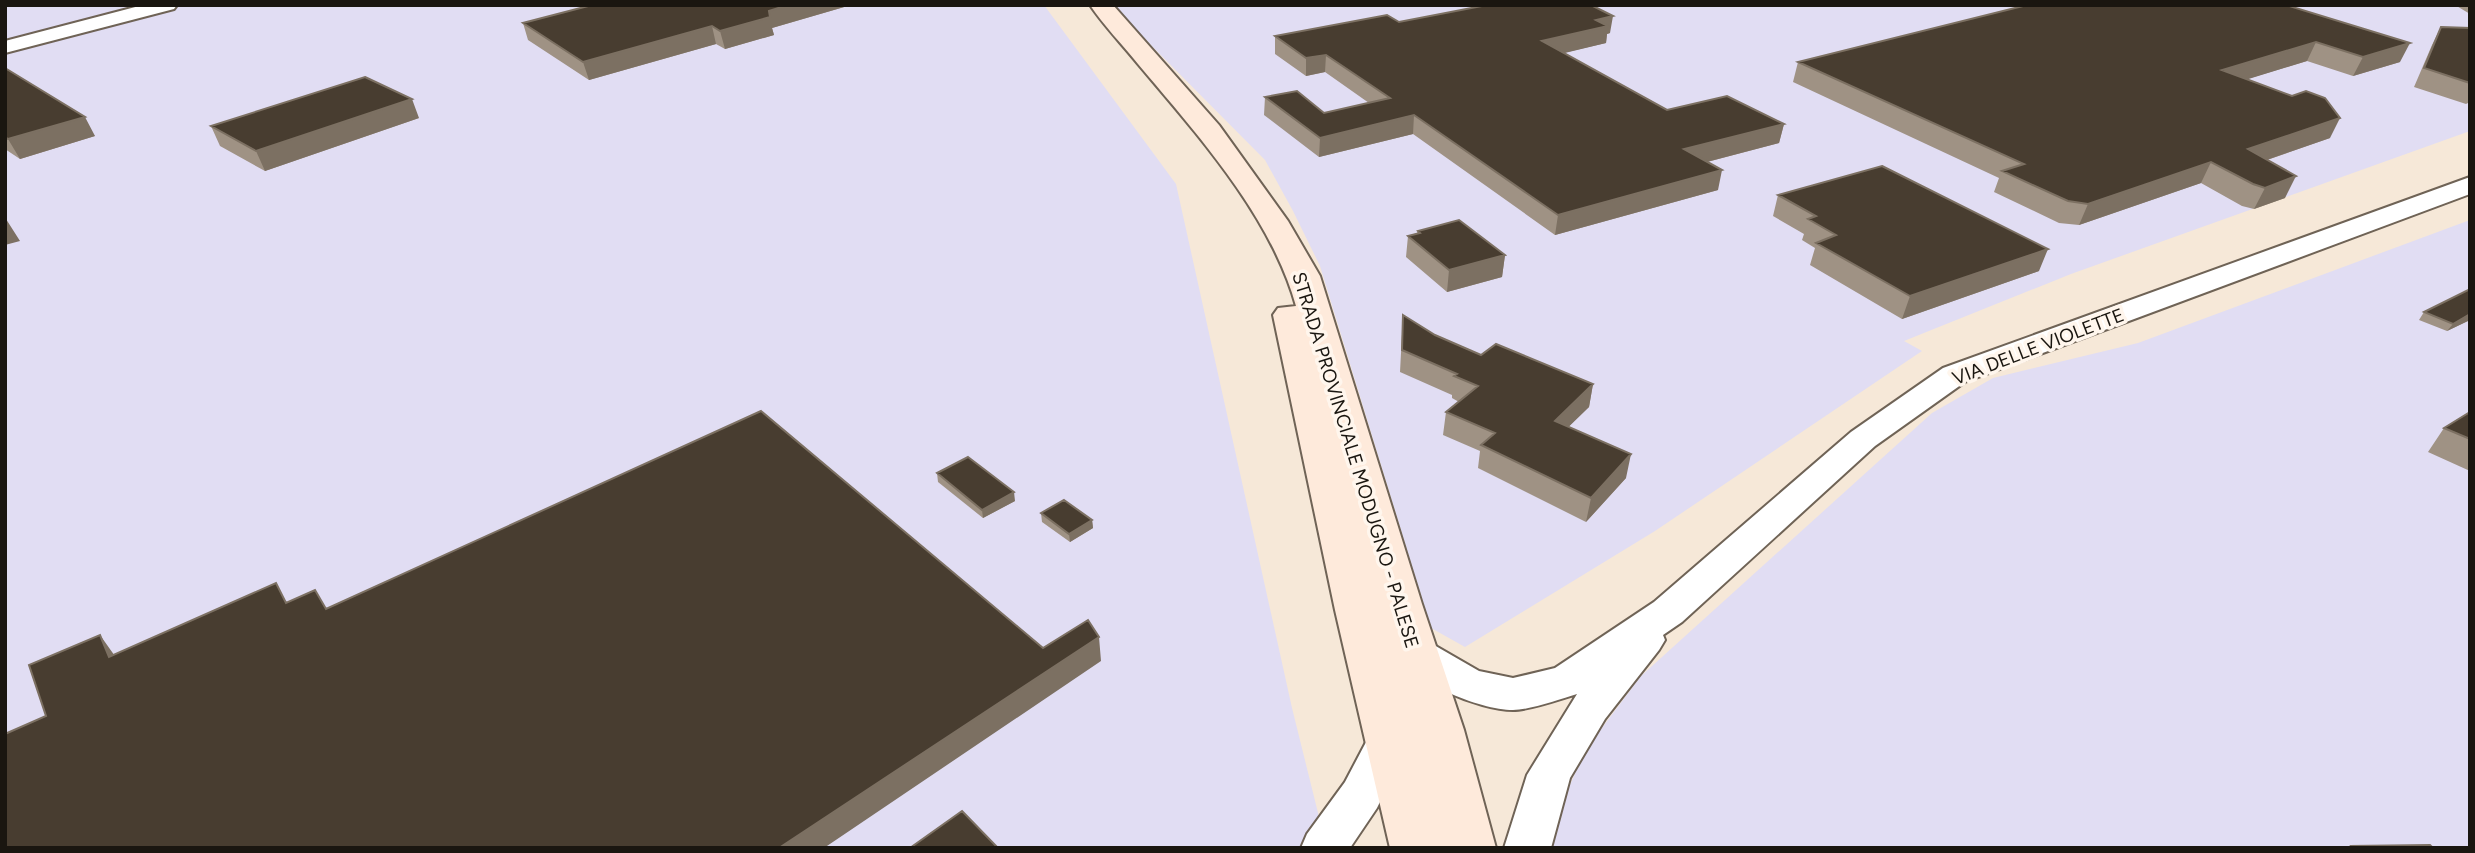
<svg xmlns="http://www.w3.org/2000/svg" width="2475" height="853" viewBox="0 0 2475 853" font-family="Figtree,sans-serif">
	<rect width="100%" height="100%" fill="#f6e8d8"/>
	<path fill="#e1ddf3" d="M5 5H1044L1176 184 1292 708 1324 837 1313 848H5Z
		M1111 5H2470V131L2071 274 1904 341 1922 351 1655 531 1465 647 1431 628 1320 266 1293 211 1265 160Z
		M2470 220V848H1547L1555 818 1586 749 1641 676 1932 413 1993 378 2138 343Z"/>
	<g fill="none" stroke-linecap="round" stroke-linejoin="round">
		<defs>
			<path id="minor" d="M143 5H177L174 9 5 53V41Z
				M2470 177V194L1965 382 1875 446 1682 622 1663 635 1665 640 1659 650 1605 719 1570 778 1551 848H1504L1527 775 1577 694C1560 699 1530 710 1513 710 1480 710 1409 681 1393 652L1399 641 1413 637 1427 641 1479 671 1513 678 1555 668 1654 602 1851 432 1943 368Z
				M1389 722 1404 727 1411 739 1377 808 1350 848H1301L1307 834 1345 782 1374 727Z"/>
			<path id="secondary" d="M1090 5H1113L1219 125 1288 221 1320 276 1422 604 1464 730 1496 848H1390L1335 610 1273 315 1278 308 1296 306C1271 216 1197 134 1138 64 1122 44 1104 26 1090 5Z"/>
		</defs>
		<use href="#minor" stroke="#6f6356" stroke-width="4"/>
		<use href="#secondary" stroke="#6f6356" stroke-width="4"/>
		<use href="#minor" fill="#fff" fill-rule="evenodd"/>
		<use href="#secondary" fill="#feeadb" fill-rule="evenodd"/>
	</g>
	<path fill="#9f9284" d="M592 5H851L772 28 774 35 725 49 716 44 589 80 528 40 523 23Z
		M2286 5 2400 62 2353 76 2307 61 2247 79 2292 96 2330 138 2267 160 2285 198 2254 209 2242 206 2201 183 2079 225 2059 223 1994 192 1999 178 1793 82 1798 62Z
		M2455 5H2470V14Z
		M1399 22 1610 33 1607 34 1606 43 1563 53 1667 110 1784 124 1779 143 1707 162 1718 190 1555 235 1413 134 1319 157 1264 115 1265 97 1324 113 1369 103 1325 72 1306 76 1275 54V36Z
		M2441 27 2470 28V102L2466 104 2414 87 2432 45Z
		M5 68 95 136 20 159 5 149Z
		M419 118 265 171 220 146 211 126Z
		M1778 195 2039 271 1902 319 1810 265 1815 248 1802 240 1804 234 1773 216Z
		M1418 231 1505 255 1502 277 1447 292 1406 257 1408 236 1417 233Z
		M2470 289V320L2447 331 2419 320 2424 312Z
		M1403 315 1435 335 1481 355 1593 384 1589 407 1568 427 1626 478 1586 522 1478 468 1480 451 1443 435 1446 412 1459 402 1452 398V395L1400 372Z
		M2470 412V471L2428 452 2444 428Z
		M937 473 1015 501 983 518 938 482Z
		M1041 513 1092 520 1093 528 1070 542 1042 522Z"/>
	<path fill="#7c7062" d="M788 5H851L772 28 774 35 725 49 720 31 769 11Z
		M1613 16 1610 33 1607 34 1606 43 1540 59 1542 41 1596 20Z
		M712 26 716 44 589 80 583 62Z
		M2316 42 2307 61 2213 90 2222 70Z
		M2410 43 2400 62 2353 76 2363 57Z
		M1326 55 1325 72 1306 76V58Z
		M412 99 419 118 265 171 256 151Z
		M1414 115 1413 134 1319 157 1320 138Z
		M85 117 95 136 20 159 8 139Z
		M2340 118 2330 138 2238 170 2248 149Z
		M1784 124 1779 143 1680 169 1684 149Z
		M2211 162 2201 183 2079 225 2088 204Z
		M1722 170 1718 190 1555 235 1558 215Z
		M2296 176 2285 198 2254 209 2265 188Z
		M6 219 20 241 5 245V220Z
		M2048 249 2039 271 1902 319 1910 296Z
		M1505 255 1502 277 1447 292 1449 270Z
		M2470 314V320L2447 331 2453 324Z
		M1593 384 1589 407 1551 444 1555 421Z
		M1631 454 1626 478 1586 522 1591 498Z
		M1014 492 1015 501 983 518 982 510Z
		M1092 520 1093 528 1070 542 1069 534Z
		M100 635 117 659 109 657Z
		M1099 637 1101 661 824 848H779Z"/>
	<path fill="#483d30" stroke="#7c7062" stroke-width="2" d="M592 5H788L769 11 770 17 720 31 712 26 583 62 523 23Z
		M1487 5H1591L1613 16 1596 20 1608 26 1542 41 1667 110 1727 96 1784 124 1684 149 1722 170 1558 215 1414 115 1320 138 1265 97 1297 91 1324 113 1390 98 1326 55 1306 58 1275 36 1387 15 1399 22Z
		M2027 5H2286L2410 43 2363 57 2316 42 2222 70 2292 96 2306 91 2325 98 2340 118 2248 149 2296 176 2265 188 2253 184 2211 162 2088 204 2068 201 2002 171 2024 164 1798 62Z
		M2441 27 2470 28V83L2424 68Z
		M5 68 85 117 8 139 5 137Z
		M365 77 412 99 256 151 211 126Z
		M1882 166 2048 249 1910 296 1816 243 1836 235 1808 219 1816 216 1778 195Z
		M1459 220 1505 255 1449 270 1408 236 1420 233 1418 231Z
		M2470 289V314L2453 324 2424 312Z
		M1403 315 1435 335 1481 355 1496 344 1593 384 1555 421 1631 454 1591 498 1481 445 1495 433 1446 412 1478 386 1454 376 1457 374 1402 350Z
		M761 411 1043 648 1088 620 1099 637 779 848H5V734L46 716 29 665 100 635 109 657 276 583 286 603 315 590 326 609Z
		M2470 412V439L2444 428Z
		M968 457 1014 492 982 510 937 473Z
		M1064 500 1092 520 1069 534 1041 513Z
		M962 811 998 848H910Z
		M2430 845 2433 848H2352L2351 846Z"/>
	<g text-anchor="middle" stroke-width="7" stroke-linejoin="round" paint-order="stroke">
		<g font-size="19" fill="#1a1610" stroke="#fff6ed">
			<text transform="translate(2038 346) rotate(-21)" y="7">VIA DELLE VIOLETTE</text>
			<text transform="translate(1356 460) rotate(73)" y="7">STRADA PROVINCIALE MODUGNO - PALESE</text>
		</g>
	</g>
	<rect width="2475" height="853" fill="none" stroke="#1a1610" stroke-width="14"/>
</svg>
